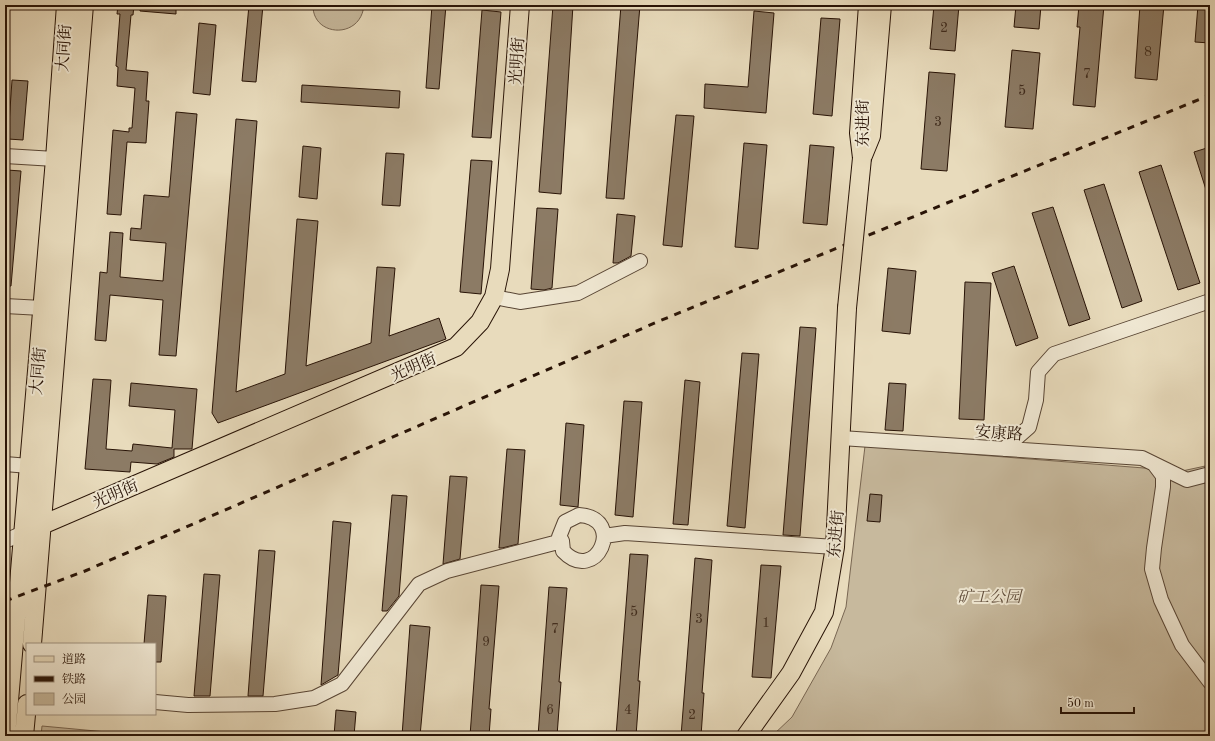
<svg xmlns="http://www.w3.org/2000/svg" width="1215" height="741" viewBox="0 0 1215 741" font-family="'Old Standard TT','Noto Serif SC',serif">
	<rect width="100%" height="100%" fill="#e8dbbc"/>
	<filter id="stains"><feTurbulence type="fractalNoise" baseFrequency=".005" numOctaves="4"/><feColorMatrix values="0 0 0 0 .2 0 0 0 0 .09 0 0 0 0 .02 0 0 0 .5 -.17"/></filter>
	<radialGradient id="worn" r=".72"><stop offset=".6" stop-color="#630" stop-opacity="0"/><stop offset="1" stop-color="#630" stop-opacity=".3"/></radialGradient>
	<path fill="#c7b99d" stroke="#786652" d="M313 5H364C361 40 312 37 313 5Z
		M865 446 1182 471 1210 465V736H772L792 717 831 648 846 607Z
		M42 726 139 735V736H41Z"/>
	<path fill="#8c7b65" stroke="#281306" d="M118 5H134L133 15H131L126 70 148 72 146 101H149L146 143 127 142 121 215 107 214 113 130 129 132V128H132L135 88 117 86 118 67 116 66 120 14H117Z
		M140 5H176V14L140 11Z
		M249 5H263L256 82 242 81Z
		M432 5H446L439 89 426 88Z
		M553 5H573L561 194 539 192Z
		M621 5H640L624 199 606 198Z
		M934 5H959L955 51 930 49Z
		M1016 5H1041L1039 29 1014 27Z
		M1079 5H1104L1095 107 1073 105 1080 27H1077Z
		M1140 5H1164L1157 80 1135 78Z
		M1198 5H1210V43L1195 42Z
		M482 10 501 12 491 138 472 137Z
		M754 11 774 13 766 113 704 108 705 84 748 87Z
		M821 18 840 19 832 116 813 114Z
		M199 23 216 25 210 95 193 93Z
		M1012 50 1040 53 1033 129 1005 127Z
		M929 72 955 74 947 171 921 169Z
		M12 80 28 81 23 140 8 139Z
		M302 85 400 91 399 108 301 102Z
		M176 112 197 114 176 356 159 355 163 300 110 295 106 341 95 340 100 272 107 273 110 232 123 233 120 277 163 281 166 243 130 240 131 228 141 229 144 195 169 197Z
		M676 115 694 116 682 247 663 245Z
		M236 119 257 121 236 392 285 374 297 219 318 221 306 366 371 343 377 267 395 268 389 336 439 318 446 339 218 423 212 413Z
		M744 143 767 145 758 249 735 247Z
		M810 145 834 147 827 225 803 223Z
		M303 146 321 148 317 199 299 197Z
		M1210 147V196H1208L1194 152Z
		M386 153 404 154 400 206 382 205Z
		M471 160 492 161 481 294 460 292Z
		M1161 165 1200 283 1178 290 1139 172Z
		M7 170 21 171 11 286H5V195Z
		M1104 184 1142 301 1122 308 1084 190Z
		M1053 207 1090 319 1069 326 1032 213Z
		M537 208 558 209 552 288 544 290 531 289Z
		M617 214 635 216 631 256 618 263H613Z
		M1014 266 1038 338 1016 346 992 273Z
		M888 268 916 271 910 334 882 331Z
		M965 282 991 283 984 420 959 419Z
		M800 327 816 328 800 536 783 535Z
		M742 353 759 354 745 528 727 526Z
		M93 379 111 380 106 449 132 451 133 444 172 448 175 410 129 406 131 383 197 389 192 449H174V457L157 464 131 462 130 472 85 469Z
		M685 380 700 382 688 525 673 524Z
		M889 383 906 384 903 431 885 430Z
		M624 401 642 402 633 517 615 515Z
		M566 423 584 425 578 507 560 505Z
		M507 449 525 450 518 544 502 548H499Z
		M450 476 467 477 460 559 443 564Z
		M870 494 882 495 880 522 867 521Z
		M392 495 407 496 399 596 387 611H382Z
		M333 521 351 523 338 675 321 685Z
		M259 550 275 551 263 696H248Z
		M630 554 648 555 638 681H640L636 736H616Z
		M695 558 712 560 702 693H704L701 736H681Z
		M761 565 781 566 771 678 752 677Z
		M204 574 220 575 210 696H194Z
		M481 585 499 586 489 709H491L489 736H470Z
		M549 587 567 588 559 682H561L557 736H538Z
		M148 595 166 596 161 662H155V644H144Z
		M410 625 430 627 420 736H402Z
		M336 710 356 712 354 736H334Z"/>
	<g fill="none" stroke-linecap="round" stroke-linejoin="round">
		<defs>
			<path id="minor" d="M5 156 55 159
				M494 297 520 302 578 293 640 261
				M5 306 42 308
				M841 438 1142 458 1187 480 1210 474
				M1004 449 1029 427 1036 400 1038 372 1054 354 1210 301
				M5 464 29 466
				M1154 464 1163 476V487L1154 548 1152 569 1161 600 1182 645 1210 682
				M579 515C627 518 596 586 563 551L562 541 559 537 565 522Z
				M604 536 625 533 835 547
				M5 541 30 530
				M155 702 188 705 275 704 314 698 342 684 419 584 447 571 562 541"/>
			<path id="major" d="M862 158 871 136 882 5
				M862 158 859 133 868 5
				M42 525 456 347 480 322 494 297 500 269 520 5
				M32 644 84 5
				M6 736 55 159 66 5
				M24 736 27 704
				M746 736 791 673 824 612 835 547 847 308"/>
		</defs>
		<use href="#minor" stroke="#584534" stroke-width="16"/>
		<use href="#major" stroke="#281306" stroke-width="20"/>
		<use href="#minor" stroke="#f0e8d3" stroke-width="14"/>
		<use href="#major" stroke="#e8dbbc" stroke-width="18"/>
		<path stroke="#281306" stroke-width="3" stroke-dasharray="7 7" stroke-linecap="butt" d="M5 601 85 571 657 322 1210 95"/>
		<defs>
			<path id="major-bridge" d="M847 308 862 158"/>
		</defs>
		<use href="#major-bridge" stroke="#281306" stroke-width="20" stroke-linecap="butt"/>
		<use href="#major-bridge" stroke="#e8dbbc" stroke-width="18"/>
	</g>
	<g text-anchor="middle" stroke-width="4" stroke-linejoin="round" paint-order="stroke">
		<g font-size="14" fill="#412d1e">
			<text x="944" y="32">2</text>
			<text x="1148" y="56">8</text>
			<text x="1087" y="78">7</text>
			<text x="1022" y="95">5</text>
			<text x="938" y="126">3</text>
			<text x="634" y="616">5</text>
			<text x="699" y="623">3</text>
			<text x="766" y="627">1</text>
			<text x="555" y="633">7</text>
			<text x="486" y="646">9</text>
			<text x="550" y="714">6</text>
			<text x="628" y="714">4</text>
			<text x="692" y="719">2</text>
		</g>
		<g font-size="16" fill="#281306" stroke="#f0e8d3">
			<text transform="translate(63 48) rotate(-86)" y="6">大同街</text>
			<text transform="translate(516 61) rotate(-86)" y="6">光明街</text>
			<text transform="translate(862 123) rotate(-90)" y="6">东进街</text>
			<text transform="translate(413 366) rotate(-23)" y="6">光明街</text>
			<text transform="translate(37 371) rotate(-85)" y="6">大同街</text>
			<text transform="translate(999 432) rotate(4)" y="6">安康路</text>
			<text transform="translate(115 493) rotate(-23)" y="6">光明街</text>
			<text transform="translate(835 534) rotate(-85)" y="6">东进街</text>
		</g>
		<g font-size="16" font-style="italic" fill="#604d3b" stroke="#f0e8d3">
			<text x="989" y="602">矿工公园</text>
		</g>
	</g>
	<rect width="1215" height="741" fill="none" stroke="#e8dbbc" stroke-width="20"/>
	<rect x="6" y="6" width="1203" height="729" fill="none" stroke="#281306" stroke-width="2"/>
	<rect x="10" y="10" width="1195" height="721" fill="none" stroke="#281306"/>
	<rect x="26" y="643" width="130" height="72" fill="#f0e8d3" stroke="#a09381"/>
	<rect x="34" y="656" width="20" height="6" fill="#e8dbbc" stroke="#a09381"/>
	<text x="62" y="663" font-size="12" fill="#281306">道路</text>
	<rect x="34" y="676" width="20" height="6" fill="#281306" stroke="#a09381"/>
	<text x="62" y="683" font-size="12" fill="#281306">铁路</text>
	<rect x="34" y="693" width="20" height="12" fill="#c7b99d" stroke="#a09381"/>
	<text x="62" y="703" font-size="12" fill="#281306">公园</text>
	<path d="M1061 707v6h73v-6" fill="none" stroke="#281306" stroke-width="2"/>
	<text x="1067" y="707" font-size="12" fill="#281306" stroke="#f0e8d3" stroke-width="3" paint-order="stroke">50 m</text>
	<rect width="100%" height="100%" filter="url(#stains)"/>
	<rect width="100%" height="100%" fill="url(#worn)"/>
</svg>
